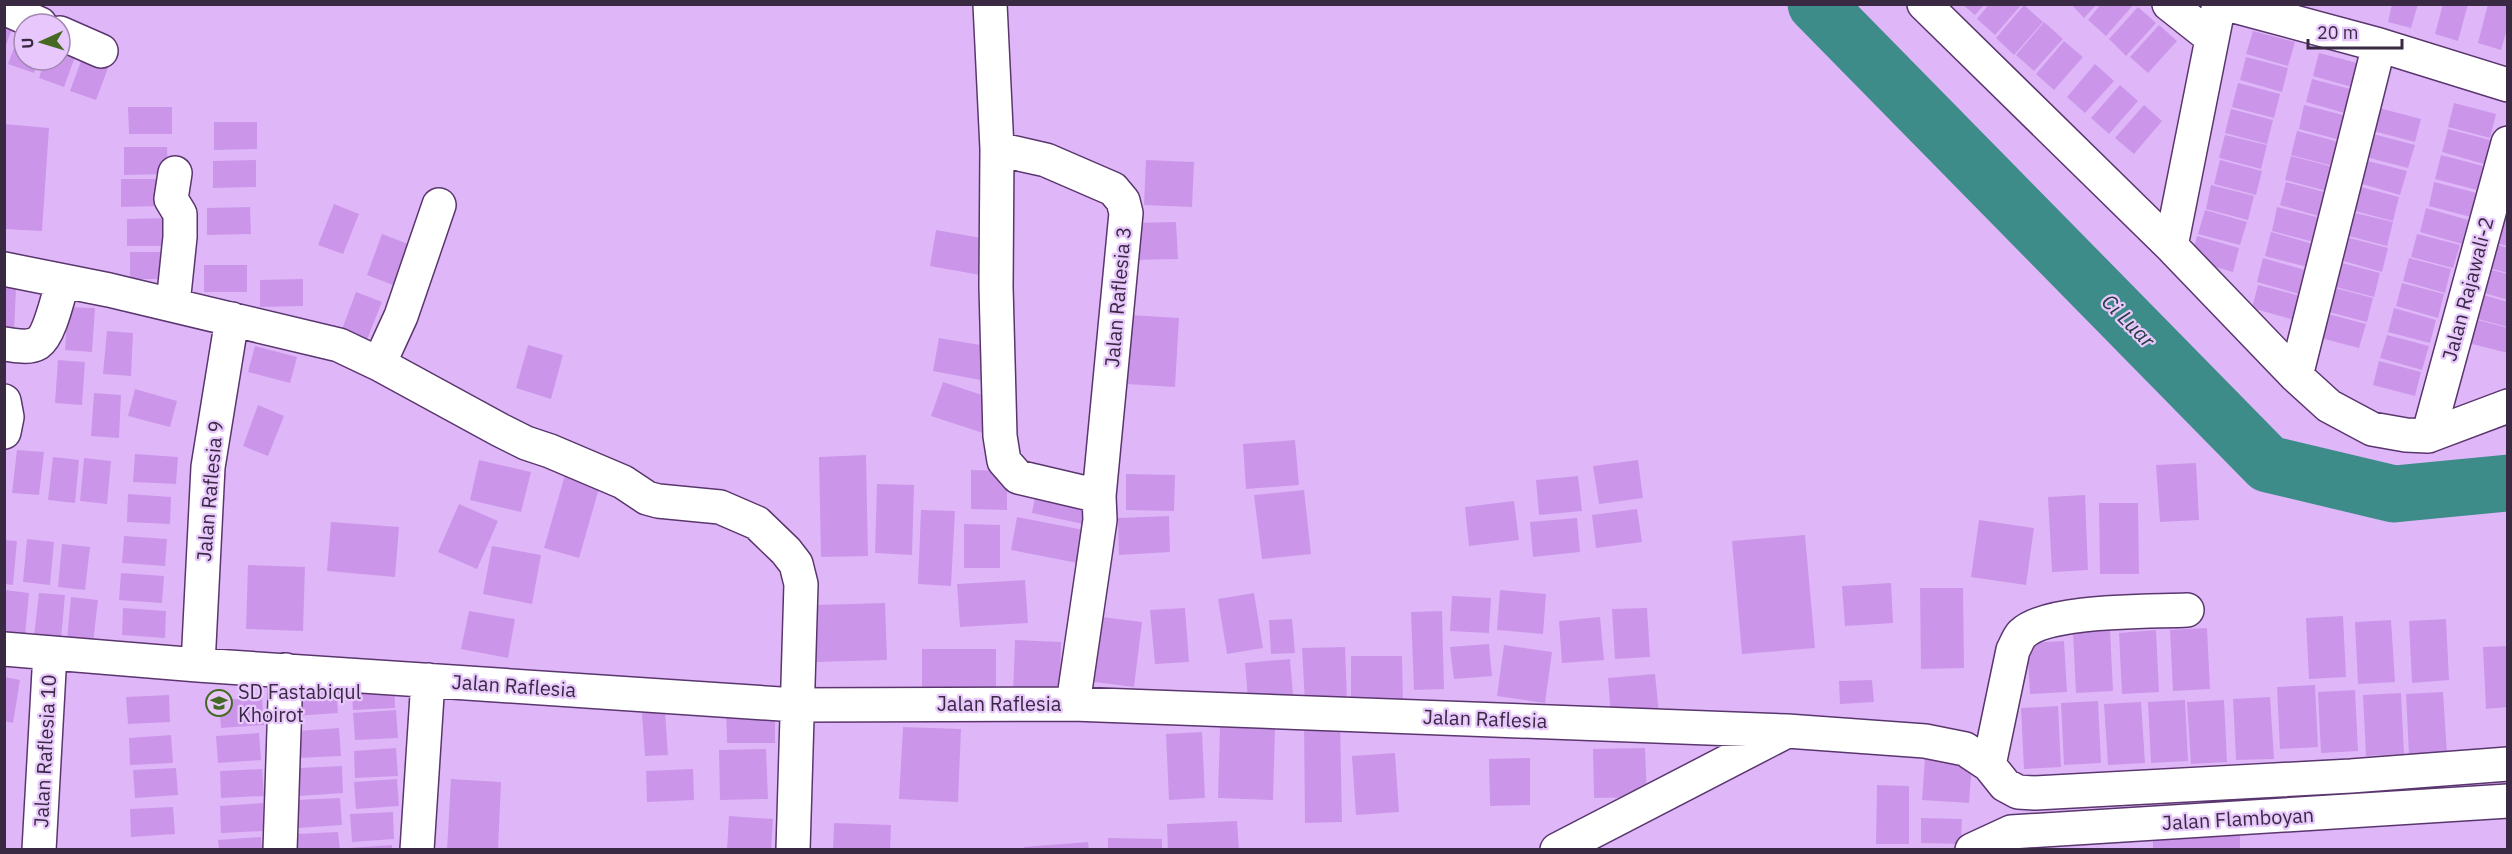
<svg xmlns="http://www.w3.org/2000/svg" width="2512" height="854" viewBox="0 0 2512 854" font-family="'IBM Plex Sans',sans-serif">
	<rect width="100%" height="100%" fill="#dfb7f8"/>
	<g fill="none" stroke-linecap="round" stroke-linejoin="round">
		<path stroke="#3e8c8a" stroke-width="57" d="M1816 4 2268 464 2394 494 2508 483"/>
	</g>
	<path fill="#cb96e9" d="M1962 4H1985L1975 15Z
		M1989 4H2022L1995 35 1977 19Z
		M2071 4H2097L2084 18Z
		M2101 4H2134L2106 36 2088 20Z
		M2392 4H2418L2411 28 2388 22Z
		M2443 4H2468L2458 41 2435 34Z
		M2488 4 2508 6V26L2501 50 2478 43Z
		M2024 5 2043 22 2014 55 1996 38Z
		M2138 7 2156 23 2126 56 2109 39Z
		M4 17 15 21 4 50Z
		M24 21V60H39L34 73 8 64Z
		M2044 22 2063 39 2034 71 2016 55Z
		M2159 25 2177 41 2148 73 2130 57Z
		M2253 31 2295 42 2288 66 2246 54Z
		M60 39 79 46 64 87 39 78 45 60H60Z
		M2064 41 2083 57 2054 90 2036 74Z
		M85 50 111 60 96 100 70 91Z
		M2319 53 2361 64 2355 88 2313 76Z
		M2246 57 2288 68 2282 92 2240 80Z
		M2095 64 2114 81 2085 113 2067 97Z
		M2312 79 2354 90 2348 114 2306 102Z
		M2238 83 2280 94 2274 118 2232 107Z
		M2120 85 2138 101 2109 134 2091 118Z
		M2454 103 2496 114 2490 138 2448 127Z
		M2144 105 2162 121 2134 154 2115 138Z
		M2304 105 2347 116 2340 140 2299 129Z
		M128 107H172V134H129Z
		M2379 108 2421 119 2415 142 2373 131Z
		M2231 109 2273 120 2267 144 2225 133Z
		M214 122H257V149L214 150Z
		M4 124 49 128 42 231 4 229Z
		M2448 129 2490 140 2484 164 2442 152Z
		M2297 131 2339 142 2333 166 2291 155Z
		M2373 134 2415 145 2408 168 2366 157Z
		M2225 135 2267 145 2261 169 2219 158Z
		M124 147H167L168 174 124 175Z
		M2441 155 2483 166 2477 190 2435 179Z
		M2291 156 2333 167 2327 191 2285 180Z
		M256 160V187L213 188V161Z
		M1146 160 1194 162 1192 207 1144 205Z
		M2220 160 2262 171 2256 195 2214 184Z
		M2364 160 2407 171 2400 195 2359 183Z
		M121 179H164V206L121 207Z
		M2286 182 2328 193 2322 217 2280 205Z
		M2434 182 2477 193 2471 217 2429 206Z
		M2211 185 2254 196 2248 220 2206 209Z
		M2357 186 2399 197 2393 221 2351 210Z
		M334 204 359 214 343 254 318 245Z
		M250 207 251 234 207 235V208Z
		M2277 207 2320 218 2314 242 2272 231Z
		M2426 208 2468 220 2462 244 2420 232Z
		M2205 210 2247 222 2240 245 2198 234Z
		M2351 212 2393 222 2387 246 2345 235Z
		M170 218 171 246H127V219Z
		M2501 219 2508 221V246L2495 243Z
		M1176 222 1178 259 1130 260 1129 223Z
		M936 230 987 239 980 275 930 266Z
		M2271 232 2313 244 2307 267 2265 256Z
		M382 234 408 244 393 285 367 275Z
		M2417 234 2460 245 2453 268 2411 257Z
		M2197 236 2239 248 2233 272 2191 260Z
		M2346 237 2388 248 2382 272 2340 260Z
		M2495 244 2508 248V273L2488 268Z
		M130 252H173V279H130Z
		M2263 258 2305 270 2299 294 2257 282Z
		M2409 258 2451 269 2445 293 2403 281Z
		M2338 262 2380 273 2374 297 2332 286Z
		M204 265H247V292H204Z
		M2487 269 2508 274V300L2481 292Z
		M303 279V306L260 307V280Z
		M2402 283 2444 294 2438 318 2396 306Z
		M2258 285 2300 296 2294 320 2252 308Z
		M4 287 16 288 14 332 4 331Z
		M2331 287 2373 298 2367 322 2325 311Z
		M356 292 382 302 366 342 341 332Z
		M2480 294 2508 302V327L2474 318Z
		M68 307 95 308 92 352 65 350Z
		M2394 308 2436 320 2430 343 2388 332Z
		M2324 313 2366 324 2359 348 2317 337Z
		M1131 315 1179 318 1175 387 1127 384Z
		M2474 319 2508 328V353L2468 343Z
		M107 331 133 333 131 376 103 374Z
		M2387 335 2429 346 2422 370 2380 358Z
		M939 338 986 346 980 380 933 371Z
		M528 345 563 355 551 399 516 388Z
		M255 346 297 357 290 383 248 372Z
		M58 360 85 362 82 405 55 403Z
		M2379 361 2421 372 2415 396 2373 385Z
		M943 382 997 400 986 434 931 416Z
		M135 389 177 401 170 427 128 416Z
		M94 393 121 395 119 438 91 436Z
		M258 405 284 416 268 456 243 446Z
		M1295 440 1299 485 1246 489 1243 444Z
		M17 450 44 452 39 495 12 493Z
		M135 454 178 457 176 484 133 482Z
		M866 455 868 556 821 557 819 457Z
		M53 457 79 460 75 503 48 500Z
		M84 458 111 461 107 504 80 501Z
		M479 460 531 472 521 512 470 500Z
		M1638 460 1643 498 1599 504 1593 466Z
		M2196 463 2199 520 2160 522 2156 465Z
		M971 470 1007 471V510L971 509Z
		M1126 474 1175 475 1174 511 1126 510Z
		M565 475 600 485 579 558 544 548Z
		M1578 476 1582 511 1539 515 1536 480Z
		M877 484 914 485 912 555 875 553Z
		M1037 488 1088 499 1083 524 1032 513Z
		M1304 490 1311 554 1262 559 1254 495Z
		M128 494 171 497 170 524 127 522Z
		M2085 495 2088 570 2052 572 2048 497Z
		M1514 501 1519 540 1469 546 1465 507Z
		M2099 503H2138L2139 574H2100Z
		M459 504 498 521 477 569 438 552Z
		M1637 509 1642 542 1596 548 1592 515Z
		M921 510 955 511 951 586 918 584Z
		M1169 516 1170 552 1119 555 1118 518Z
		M1017 517 1089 531 1083 564 1011 550Z
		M1577 518 1580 552 1533 557 1530 522Z
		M1979 520 2034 528 2026 585 1971 577Z
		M331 522 399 527 395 577 327 571Z
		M964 524 1000 525V568H964Z
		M1805 535 1815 648 1742 654 1732 541Z
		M124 536 167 539 165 566 122 563Z
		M27 539 54 542 50 585 23 582Z
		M4 540 17 541 13 585 4 584Z
		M62 544 90 547 85 590 58 587Z
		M492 546 541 555 532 604 483 594Z
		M248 565 305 567 303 631 246 629Z
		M121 573 164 576 162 603 119 600Z
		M1025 580 1028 623 960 627 957 584Z
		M1891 583 1893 623 1845 626 1842 586Z
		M1920 588H1963L1964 668 1921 669Z
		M5 590 29 593 25 636 5 634Z
		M1500 590 1546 594 1543 634 1497 630Z
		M39 593 65 595 61 639 34 636Z
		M1254 593 1263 648 1227 654 1218 599Z
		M1452 596 1491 598 1489 633 1450 631Z
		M71 597 98 600 93 643 67 640Z
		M885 603 887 660 816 662 815 605Z
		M123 608 166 611 165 638 122 635Z
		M1185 608 1189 662 1155 664 1150 610Z
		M1647 608 1650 657 1615 659 1612 609Z
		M469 611 515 619 508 658 461 649Z
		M1442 611 1444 689 1414 690 1411 612Z
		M1094 616 1142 622 1134 687 1087 681Z
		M2343 616 2346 677 2309 679 2306 618Z
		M1600 617 1604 660 1562 663 1559 621Z
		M1292 619 1295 653 1271 654 1269 620Z
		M2446 619 2449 680 2412 683 2409 621Z
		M2391 620 2395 682 2358 684 2355 622Z
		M2207 628 2210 689 2173 691 2170 630Z
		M2110 630 2113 691 2076 693 2073 632Z
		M2156 630 2159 692 2122 694 2119 633Z
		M1015 640 1061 642 1060 696 1013 694Z
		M2064 641 2067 692 2030 694 2027 643Z
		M1489 644 1492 676 1454 679 1450 647Z
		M1504 645 1552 652 1545 703 1497 696Z
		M2508 646V707L2486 709 2483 647Z
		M1345 647 1347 701 1305 703 1302 648Z
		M922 649H996V689H922Z
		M1351 656H1402L1403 701 1351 702Z
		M1290 659 1293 695 1248 699 1245 663Z
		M1655 674 1659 714 1611 718 1608 678Z
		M4 677 20 680 13 723 4 721Z
		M394 680 395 708 353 710 351 683Z
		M1872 680 1874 702 1840 704 1839 681Z
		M2315 685 2318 747 2280 749 2277 687Z
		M336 686 338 713 295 716 293 688Z
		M2355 690 2358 751 2321 753 2318 692Z
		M2443 692 2447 753 2409 755 2406 694Z
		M2401 693 2404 754 2366 756 2363 695Z
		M169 695 170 722 128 724 126 697Z
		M2270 697 2274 759 2236 760 2233 699Z
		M262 698 264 725 221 728 219 700Z
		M2185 700 2188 761 2151 763 2148 702Z
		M2224 700 2227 762 2191 764 2187 702Z
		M2098 701 2101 763 2064 765 2061 703Z
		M2141 702 2145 763 2108 765 2104 704Z
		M726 706H775V743H727Z
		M2058 706 2061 767 2024 769 2021 708Z
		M396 710 398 738 355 740 353 713Z
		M665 712 668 755 645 756 642 713Z
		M1304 719H1340L1342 822 1305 823Z
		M903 727 961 729 958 802 899 799Z
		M1220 727 1275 729 1273 800 1218 798Z
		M339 728 341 756 298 758 297 731Z
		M1202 732 1205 798 1169 800 1166 734Z
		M259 733 261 760 218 763 216 736Z
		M171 735 173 763 130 765 129 738Z
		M396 748 398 776 355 778 354 751Z
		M1645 748 1647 797 1594 798 1593 749Z
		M766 749 768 799 720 800 719 750Z
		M1395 753 1399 812 1356 815 1352 756Z
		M1530 758V805L1490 806 1489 759Z
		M1925 759 1972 763 1969 803 1922 800Z
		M342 766 343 793 300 796 299 768Z
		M176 768 178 795 135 798 133 770Z
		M262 769 264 796 221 798 220 771Z
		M693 769 694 800 647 802 646 771Z
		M397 779 399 806 356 809 354 782Z
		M451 779 501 782 498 850H447Z
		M1877 785 1909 786V844H1876Z
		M340 798 342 825 298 828 296 800Z
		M263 803 264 831 221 833 220 806Z
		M173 807 175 834 131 837 130 809Z
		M393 812 394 839 352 842 350 814Z
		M729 816 773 819 771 850H727Z
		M1921 818 1962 819 1961 844 1921 843Z
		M1237 821 1239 850H1168L1167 824Z
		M834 823 891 825 890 850H833Z
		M2153 828 2240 831V850H2153Z
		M338 832 340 850H296V834Z
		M261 837 262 850H219L218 840Z
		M1108 838 1162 839V850H1108Z
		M1088 842 1089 850H1025L1024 847Z
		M392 845V850H348V848Z"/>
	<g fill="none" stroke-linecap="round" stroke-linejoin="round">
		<defs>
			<path id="minor" d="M990 4 997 149 996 287 1000 436 1004 461 1018 477 1099 496 1100 520 1073 704
				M1924 4 2171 246 2296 376 2329 406 2372 429 2406 435 2428 436 2508 406
				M2169 4 2212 38
				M2227 4 2379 45 2508 85
				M4 8 40 24
				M60 33 101 51
				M997 149 1046 160 1113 189 1123 201 1126 213 1099 496
				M2171 246 2219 4
				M4 269 109 290 339 345 379 364 500 430 526 443 550 451 623 482 647 498 658 501 720 507 757 523 786 551 796 564 801 584 793 850
				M173 304 180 237V214L171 199 175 173
				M4 344C15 345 28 349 38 343 50 335 58 296 63 281
				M379 364 401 316 439 205
				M2296 376 2379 45
				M4 401 7 417 4 432
				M2428 436 2508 143
				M4 649 198 665 796 705 1073 704 1787 731 1925 741 1965 749 1989 765 2005 785 2018 792 2035 793 2351 776 2508 764
				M198 665 208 467 232 319
				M1989 765 2013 650C2016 645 2018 638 2022 634 2047 609 2150 612 2187 610
				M39 850 50 653
				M280 850 286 670
				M417 850 428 680
				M1557 850 1785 732
				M1972 850 2011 832 2508 801"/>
		</defs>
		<use href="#minor" stroke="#5a366e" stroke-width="36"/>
		<use href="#minor" stroke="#fff" stroke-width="33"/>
	</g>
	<defs>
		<symbol id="school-ring" viewBox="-11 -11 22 22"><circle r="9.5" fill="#e8c8fc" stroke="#456922" stroke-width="1.5"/><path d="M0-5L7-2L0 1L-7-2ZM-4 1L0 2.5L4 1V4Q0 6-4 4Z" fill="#456922"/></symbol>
	</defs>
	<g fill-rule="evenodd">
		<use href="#school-ring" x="204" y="688" width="30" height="30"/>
	</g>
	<g text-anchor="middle" stroke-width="4.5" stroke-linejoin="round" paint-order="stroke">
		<g font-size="20" fill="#392943" stroke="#e8c8fc">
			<text transform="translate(2468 289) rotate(-75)" y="7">Jalan Rajawali-2</text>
			<text transform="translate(1118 297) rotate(-85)" y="7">Jalan Raflesia 3</text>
			<text transform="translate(210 491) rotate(-85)" y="7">Jalan Raflesia 9</text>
			<text transform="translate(514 686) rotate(4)" y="7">Jalan Raflesia</text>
			<text x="999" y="711">Jalan Raflesia</text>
			<text transform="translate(1485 719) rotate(2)" y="7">Jalan Raflesia</text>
			<text transform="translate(45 751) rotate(-87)" y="7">Jalan Raflesia 10</text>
			<text transform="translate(2238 819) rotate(-3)" y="7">Jalan Flamboyan</text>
		</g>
		<g font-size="20" fill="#392943" stroke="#e8c8fc" text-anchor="start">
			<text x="238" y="699">SD Fastabiqul<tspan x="238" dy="23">Khoirot</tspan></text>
		</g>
		<g font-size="21" font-style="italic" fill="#243d3c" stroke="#e8c8fc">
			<text transform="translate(2128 321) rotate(45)" y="7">Ci Luar</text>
		</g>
	</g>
	<rect width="2512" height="854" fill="none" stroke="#392943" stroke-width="12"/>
	<g transform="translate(42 42) rotate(266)"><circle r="28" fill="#e8c8fc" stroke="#a288b2" stroke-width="1.5"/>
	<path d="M0-4.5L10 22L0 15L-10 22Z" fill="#456922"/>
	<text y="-9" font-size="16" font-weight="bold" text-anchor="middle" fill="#392943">U</text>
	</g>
	<path d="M2308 39v9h94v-9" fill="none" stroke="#392943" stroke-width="3"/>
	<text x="2317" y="39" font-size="18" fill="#392943" stroke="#e8c8fc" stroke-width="4.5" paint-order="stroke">20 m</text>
</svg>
